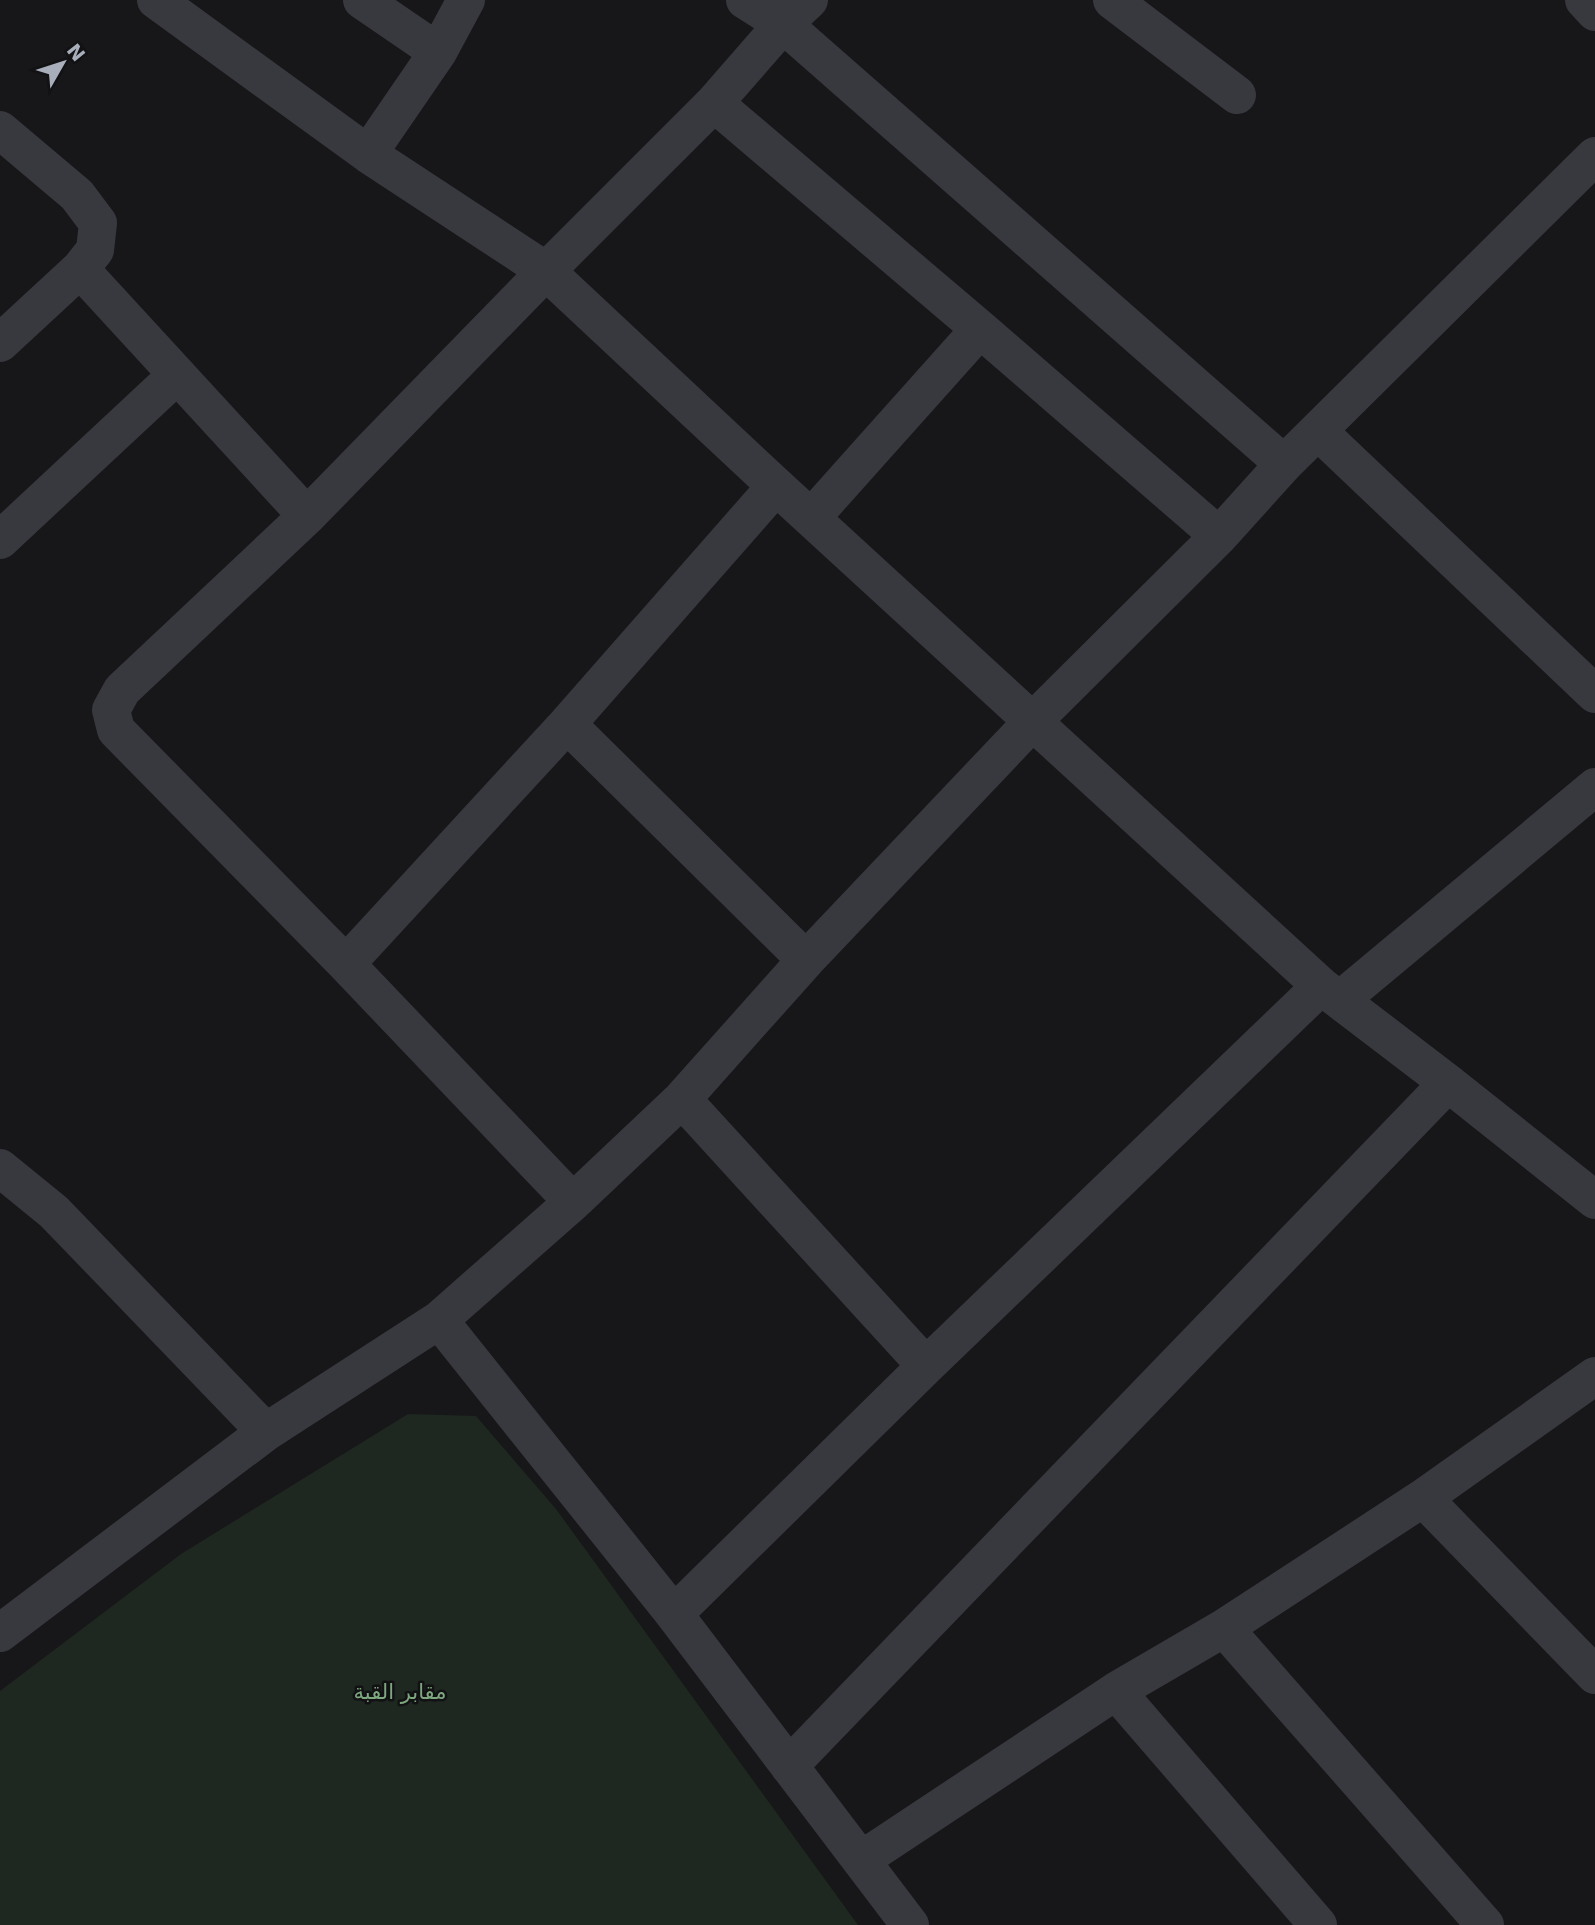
<svg xmlns="http://www.w3.org/2000/svg" width="1595" height="1925" viewBox="0 0 1595 1925" font-family="'DejaVu Sans','Noto Sans Arabic',sans-serif">
	<rect width="100%" height="100%" fill="#171719"/>
	<path fill="#1e2820" d="M408 1414 476 1416 556 1509 858 1925H0V1691L181 1554Z"/>
	<g fill="none" stroke-linecap="round" stroke-linejoin="round">
		<path stroke="#38393f" stroke-width="38" d="M156 0 368 154 546 271 776 486 1321 986 1448 1083 1595 1200
			M362 0 438 52
			M745 0 783 24 1284 464
			M1112 0 1237 95
			M1584 0 1595 12
			M714 103 980 329 1219 536
			M0 130 77 195 98 223 95 250 80 269 0 343
			M368 154 438 52 466 0
			M80 269 307 516
			M1318 431 1595 694
			M812 517 980 329
			M0 540 177 375
			M567 724 806 960
			M346 964 567 724 776 486
			M1340 1000 1595 787
			M682 1099 926 1366
			M0 1168 54 1212 266 1432
			M573 1202 346 964 116 730 111 710 122 690 307 516 546 271 714 103 783 24 809 0
			M439 1320 674 1614 910 1925
			M1423 1498 1595 1675
			M674 1614 926 1366 1321 986
			M1224 1628 1485 1925
			M0 1633 266 1432 439 1320 573 1202 682 1099 806 960 1033 721 1219 536 1284 464 1595 156
			M1116 1691 1318 1925
			M789 1766 1448 1083
			M861 1860 1116 1691 1224 1628 1423 1498 1595 1376"/>
	</g>
	<g text-anchor="middle" stroke-width="5" stroke-linejoin="round" paint-order="stroke">
		<g font-size="21" fill="#7ea77f" stroke="#121214">
			<text x="400" y="1699">مقابر القبة</text>
		</g>
	</g>
	<g transform="translate(63 63) rotate(51)" stroke="#121214" stroke-width="5" paint-order="stroke">
	<path d="M0-5L12 26L0 18L-12 26Z" fill="#a8aeba"/>
	<text y="-10" font-size="19" font-weight="bold" text-anchor="middle" fill="#a8aeba">N</text>
	</g>
</svg>
